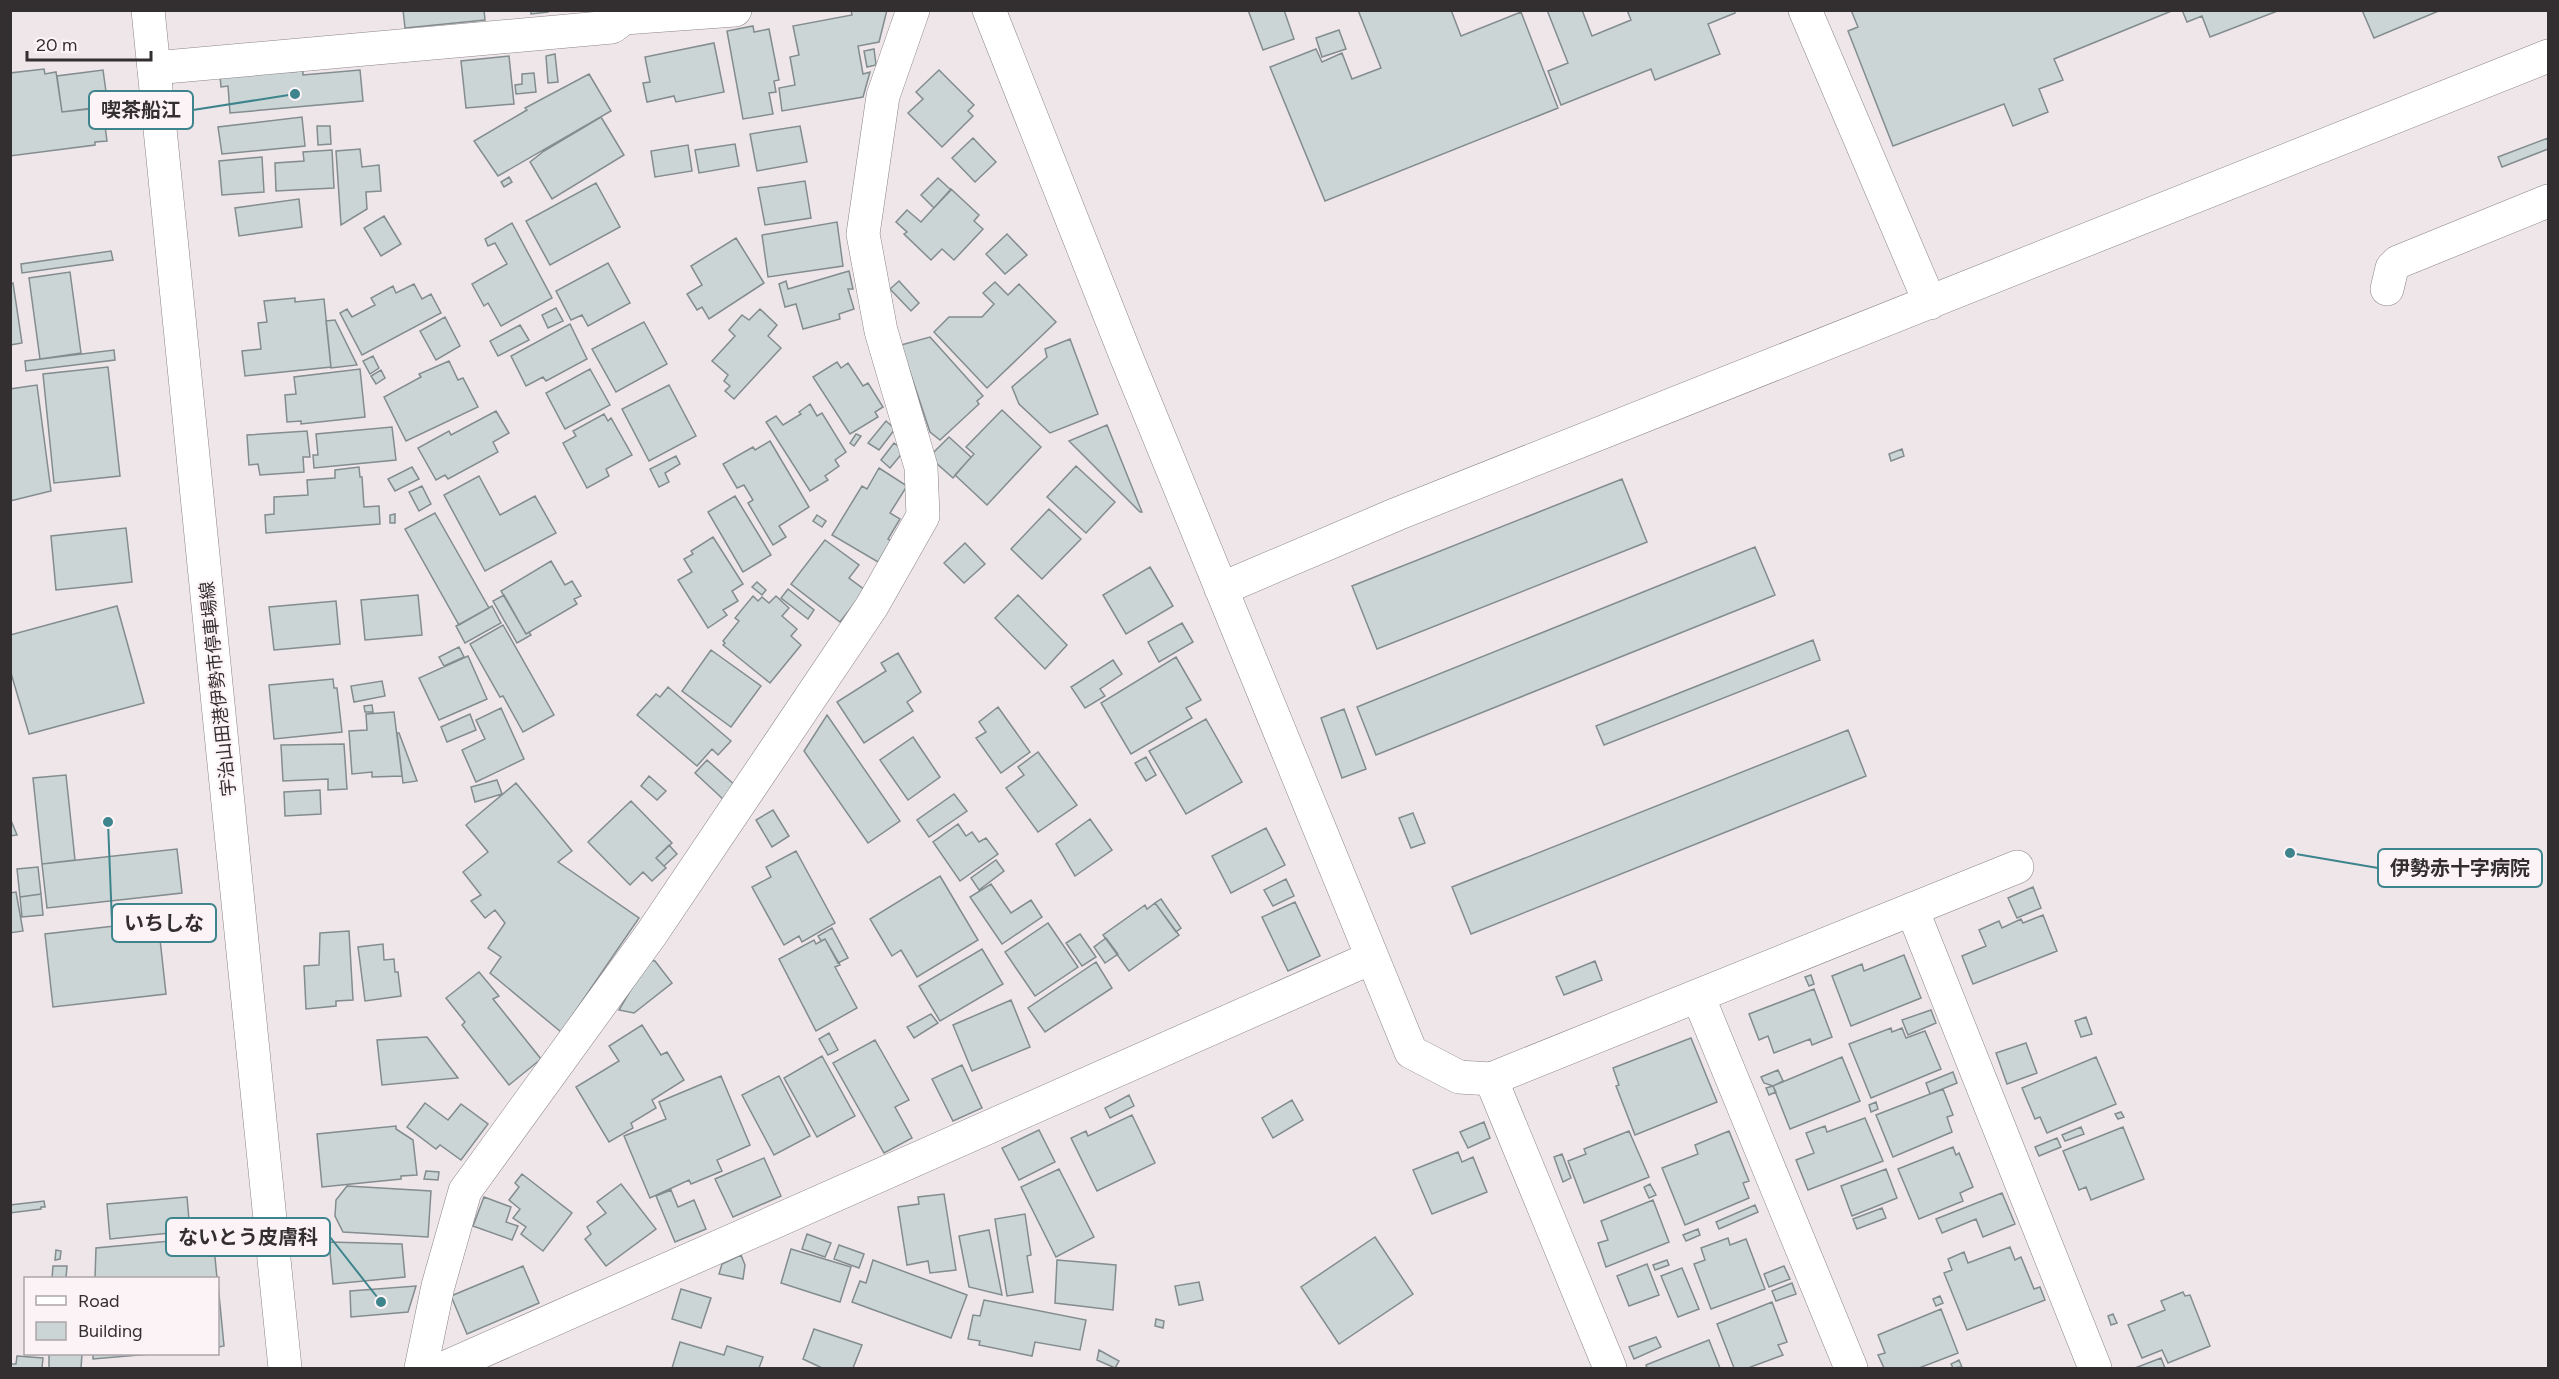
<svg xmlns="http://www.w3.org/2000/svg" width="2559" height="1379" viewBox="0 0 2559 1379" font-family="Figtree,'Noto Sans JP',sans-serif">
	<rect width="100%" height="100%" fill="#efe6ea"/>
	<path fill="#cbd5d6" stroke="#838c8e" stroke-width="1.5" d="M403 10H484L485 20 405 28Z
		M531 10H548V12L531 14Z
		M851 10H887L879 42 858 46 863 74 870 72 863 97 782 111 779 88 795 85 790 57 799 55 793 26 852 15Z
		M1248 10H1284L1294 39 1263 50Z
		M1358 10H1451L1461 36 1521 12 1558 108 1325 201 1270 67 1316 49 1322 62 1342 53 1352 79 1381 68Z
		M1547 10H1582L1592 36 1631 20 1627 10H1734L1735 13 1708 24 1720 54 1655 80 1651 69 1561 105 1548 71 1568 63Z
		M1851 10H2174L2054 59 2063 80 2039 89 2048 112 2013 126 2004 104 1893 146 1848 31 1858 27Z
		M2182 10H2280L2210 37 2202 16 2187 22Z
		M2362 10H2441L2374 38Z
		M753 26 754 32 769 29 779 80 774 81 776 92 769 93 773 114 743 119 727 31Z
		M1339 30 1346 49 1322 57 1316 38Z
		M714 43 724 92 676 102 674 96 647 102 643 83 650 82 645 57Z
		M874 49 876 65 867 67 864 51Z
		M555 54 558 82 548 83 546 56Z
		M509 56 514 104 466 108 461 61Z
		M44 69 45 74 56 72 62 112 90 109 91 113 103 111 107 141 95 142V145L10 156V73Z
		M103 70 108 106 62 112 57 76Z
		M360 70 363 101 230 113 228 86 221 87 220 76 303 71V75Z
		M939 70 974 105 968 111 973 116 942 147 908 113 923 99 916 92Z
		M534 73 536 92 516 94 515 85 522 84V74Z
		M589 74 611 111 498 176 474 141 527 110 525 108Z
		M302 117 305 146 222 154 218 127Z
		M601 117 624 155 552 199 530 162 544 151Z
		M317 126H330L331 144 318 145Z
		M800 126 807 162 757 171 750 134Z
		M973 138 996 162 975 182 952 158Z
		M2548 138V149L2502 167 2498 157Z
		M735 144 739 166 699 173 695 150Z
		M688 145 692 171 655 177 651 151Z
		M360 149 362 167 379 165 381 191 366 192 367 209 341 225 336 151Z
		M332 150 334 188 276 191 275 163 304 161 303 152Z
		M262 157 264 192 222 195 219 161Z
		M509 177 512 182 504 187 501 182Z
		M938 178 951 190 934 208 921 195Z
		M805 181 811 218 765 225 758 188Z
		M596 183 620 227 550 265 526 221Z
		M951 189 979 215 974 221 983 229 954 260 942 249 931 260 904 234 907 232 896 222 907 210 921 222Z
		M299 199 302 227 239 236 235 208Z
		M384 216 401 244 381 256 364 228Z
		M837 222 843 266 768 277 762 235Z
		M512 223 552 298 501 326 488 303 484 306 472 284 507 264 495 243 488 246 485 239Z
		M1007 234 1027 255 1005 274 986 254Z
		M736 238 764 283 709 319 702 307 697 310 687 294 702 285 691 266Z
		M111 251 113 260 22 273 21 264Z
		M608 263 630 303 588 326 582 315 571 320 556 291Z
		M849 271 853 289H848L854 309 839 314 840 319 803 329 796 304 785 307 779 284 786 281 788 289Z
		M70 272 81 353 40 359 29 278Z
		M899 281 919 303 911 311 890 289Z
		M995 282 1008 295 1019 284 1056 322 987 388 934 332 949 317H982L994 304 983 293Z
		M13 283 22 343 10 345V284Z
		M414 284 422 299 431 294 441 313 362 355 340 313 347 309 352 317 375 305 371 298 393 286 396 293Z
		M295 298V302L324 299 331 367 245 376 242 351 261 349 258 323 267 322 264 301Z
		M556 308 563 321 548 328 542 315Z
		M760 309 777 325 768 336 781 348 734 399 725 391 730 386 724 381 728 375 712 361 735 336 729 330 742 315 749 320Z
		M445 317 460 346 436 360 420 331Z
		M335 320 357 365 331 368 326 321Z
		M644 322 667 364 616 392 592 349Z
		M570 324 587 359 546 381 543 377 526 386 511 356Z
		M520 325 529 340 498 356 490 341Z
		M930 337 983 396 977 401 979 404 940 440 930 432 901 345Z
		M1070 339 1098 414 1050 433 1019 404 1012 387 1047 357 1045 349Z
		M114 350 115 360 26 371 25 361Z
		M373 356 379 368 370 374 363 361Z
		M449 361 458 380 463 378 478 407 406 441 384 397 421 377 419 374Z
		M837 362 841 368 848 363 863 386 868 383 883 407 875 412 878 417 850 434 813 377Z
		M108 367 120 476 54 483 43 374Z
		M360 369 365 417 301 424V421L287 422 285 395 296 394 294 377Z
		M590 369 610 405 565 429 546 393Z
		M381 370 385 378 376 384 371 376Z
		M37 385 51 491 10 501V389Z
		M669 385 696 436 649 461 622 409Z
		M810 404 817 416 822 413 846 452 835 460 839 466 825 476 828 480 810 491 766 422 776 416 783 425 801 414 799 412Z
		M1002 410 1041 447 987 505 955 475 974 454 966 447Z
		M496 411 509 433 493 442 498 452 448 479 445 475 436 480 418 448 449 431 451 435Z
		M604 414 608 421 611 418 632 455 606 469 609 476 587 488 563 443 576 436 573 431Z
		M886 421 895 429 879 450 868 443Z
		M1107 425 1142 512H1140L1069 441Z
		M392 427 396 460 314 468 313 455H318L316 434Z
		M307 431 310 457H303L304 472 260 475 258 464 249 465 247 435Z
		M856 434 861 436 854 446 850 443Z
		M949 437 971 457 953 478 935 462 932 454Z
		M770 441 809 507 779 526 786 537 773 545 748 503 753 500 744 485 737 488 723 464 753 447 755 450Z
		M894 443 904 451 890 468 881 460Z
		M1902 449 1904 456 1891 461 1889 454Z
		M676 456 680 464 665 473 669 482 659 487 650 469Z
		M1076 466 1115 502 1086 533 1047 497Z
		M359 467 360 477H362L364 507 379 506 380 524 266 533 265 515 274 514V497L308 495 307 480 335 478V470Z
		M412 467 419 479 395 491 388 479Z
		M879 468 907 486 890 513 900 519 888 539 891 541 878 562 832 535 862 486 867 489Z
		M479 476 500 515 535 496 556 533 485 571 444 495Z
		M1622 479 1647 542 1377 649 1352 586Z
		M422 486 431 504 419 511 409 492Z
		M735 496 771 555 743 572 708 512Z
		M1049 509 1081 539 1042 579 1011 549Z
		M435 513 489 608 459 625 405 529Z
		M395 514V523H390V515Z
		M817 515 826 521 822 527 813 521Z
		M126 528 132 582 56 590 51 536Z
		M713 537 743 584 732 591 738 601 723 610 727 615 708 628 678 580 692 572 684 559 693 554 691 551Z
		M825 540 859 565 849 578 865 590 840 622 791 584Z
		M965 543 985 564 964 583 944 563Z
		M1755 547 1775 595 1376 755 1357 707Z
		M551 561 565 585 572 581 581 596 574 599 577 604 526 634 501 591Z
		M1150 567 1173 606 1126 634 1103 595Z
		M757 582 766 590 762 595 752 587Z
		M788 589 814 610 808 619 781 598Z
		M418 595 422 635 365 640 361 600Z
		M504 595 526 634 529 632 531 635 517 643 493 601Z
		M1018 595 1067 645 1045 669 995 618Z
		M753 596 758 601 762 597 769 603 776 596 789 608 782 616 797 629 791 636 801 645 770 683 723 645 725 643 723 641 739 621 735 618Z
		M336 601 340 644 274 650 269 607Z
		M117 606 144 703 29 734 10 670V635Z
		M492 606 501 623 465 643 456 626Z
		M1182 623 1193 642 1159 662 1148 642Z
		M503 625 554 715 523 732 503 696 500 697 470 644Z
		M1813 640 1820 660 1604 745 1596 726Z
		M459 647 464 657 444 666 439 657Z
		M711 650 761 686 731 727 682 691Z
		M898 653 921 692 907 702 913 711 864 743 837 702 886 671 881 663Z
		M468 656 487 699 439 720 419 678Z
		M1176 657 1201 700 1186 708 1192 718 1131 754 1101 703Z
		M1113 660 1122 674 1100 689 1105 696 1085 708 1071 687Z
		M333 679 334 688H337L342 732 274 739 269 685Z
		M382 681 385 696 354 702 351 686Z
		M668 687 731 741 718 755 712 749 697 766 637 715 656 694 660 697Z
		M372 705 373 712H365L364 706Z
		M998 707 1030 752 1001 773 976 738 986 732 979 722Z
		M501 708 524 759 476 782 462 750 485 739 476 720Z
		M1344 709 1366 769 1342 778 1321 718Z
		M394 712 402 776 372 777V772L352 774 349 731 367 730 366 714Z
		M470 714 476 730 447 742 441 727Z
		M827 715 900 821 868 843 804 751Z
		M1206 719 1242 782 1186 814 1149 751Z
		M1848 730 1866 776 1471 934 1452 887Z
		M397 733H399L417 781 403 783Z
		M913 737 940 777 908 800 880 760Z
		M344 744 347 789 328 790V779L283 781 281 745Z
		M1038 752 1077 805 1038 832 1006 788 1024 775 1018 767Z
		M1146 757 1156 775 1146 781 1135 763Z
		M707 760 737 787 725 801 695 773Z
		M66 775 75 860 42 864 33 778Z
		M649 776 666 791 657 800 641 786Z
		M497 780 502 794 475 802 471 787Z
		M516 783 572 851 558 862 639 918 561 1032 490 973 501 957 488 948 505 923 495 910 485 918 471 901 481 895 463 872 488 852 466 825Z
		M320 790 321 814 285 816 284 792Z
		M954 794 967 811 929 837 917 820Z
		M631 801 672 843 656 858 666 868 652 881 643 872 630 885 588 842Z
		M773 810 789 836 772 847 756 820Z
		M1413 813 1425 843 1411 848 1399 818Z
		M10 818 17 835 10 836Z
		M1090 819 1112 850 1075 876 1056 844Z
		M958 824 966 836 972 832 979 842 986 838 998 854 960 881 933 842Z
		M1266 828 1285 865 1231 893 1212 856Z
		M669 845 677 854 664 866 656 858Z
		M177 849 182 893 47 908 42 864Z
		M796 851 835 923 802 942 799 936 784 945 752 887 771 877 766 867Z
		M996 860 1004 871 979 890 971 878Z
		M38 867 41 894 20 897 17 869Z
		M940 876 978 940 917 977 901 950 892 956 870 919Z
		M1286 879 1294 896 1273 906 1264 890Z
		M991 884 1011 913 1031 900 1042 917 1002 944 970 897Z
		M2033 887 2041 908 2017 918 2008 898Z
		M16 892 23 931 10 933V893Z
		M41 894 43 915 22 917 20 897Z
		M1161 899 1181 928 1176 932 1155 903Z
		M1295 902 1320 956 1288 971 1262 917Z
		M1155 903 1179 935 1129 971 1103 935 1145 905 1147 909Z
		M2043 915 2057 951 1973 984 1962 956 1986 946 1979 930 1999 921 2002 928 2021 919 2023 923Z
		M158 921 166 994 53 1007 45 934Z
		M1048 923 1078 967 1035 996 1005 952Z
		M832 928 848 958 838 963 825 939 821 941 818 936Z
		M349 931 353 1000 336 1001V1006L306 1009 304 966 319 965 320 933Z
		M1080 934 1096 957 1082 966 1066 943Z
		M1106 938 1118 954 1105 963 1094 947Z
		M825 939 840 965 835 967 857 1008 816 1031 779 959 814 940 816 944Z
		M383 944 384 960 394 959 395 972H398L401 996 365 1001 358 947Z
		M982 949 1003 984 940 1021 919 986Z
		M1904 955 1921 998 1851 1026 1832 976 1862 964 1864 971Z
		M648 960 655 961 672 983 634 1013 619 1010Z
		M1595 961 1602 980 1564 995 1556 977Z
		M1096 962 1112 988 1045 1032 1028 1008Z
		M479 972 499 996 493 999 541 1059 509 1085 462 1025 465 1022 446 998Z
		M1811 975 1814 984 1809 986 1805 977Z
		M1814 989 1832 1037 1812 1045 1810 1039 1774 1053 1768 1036 1759 1040 1749 1014Z
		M1011 1000 1030 1047 972 1071 953 1025Z
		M1931 1010 1936 1023 1908 1035 1902 1020Z
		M931 1014 938 1023 914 1038 907 1027Z
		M2086 1017 2092 1034 2081 1037 2075 1021Z
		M642 1025 661 1055 667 1052 684 1080 652 1100 656 1108 631 1123 633 1128 609 1142 576 1087 619 1061 609 1046Z
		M1891 1028 1892 1032 1902 1028 1906 1038 1925 1031 1941 1069 1871 1098 1849 1044Z
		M829 1033 838 1050 828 1055 819 1039Z
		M427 1037 458 1078 382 1085 377 1040Z
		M1691 1038 1717 1102 1635 1135 1616 1086 1619 1085 1613 1068Z
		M875 1040 909 1100 895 1107 912 1138 884 1153 833 1063Z
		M2026 1043 2037 1073 2007 1084 1996 1053Z
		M822 1056 855 1116 817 1137 784 1078Z
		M1842 1057 1860 1101 1790 1129 1773 1086Z
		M2096 1057 2116 1104 2047 1133 2040 1117 2035 1119 2022 1088Z
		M962 1065 982 1108 953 1121 932 1079Z
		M1778 1070 1783 1081 1773 1086 1764 1083 1761 1077Z
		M1953 1072 1957 1083 1930 1094 1926 1083Z
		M721 1076 750 1145 717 1160 722 1171 691 1184 689 1180 650 1198 624 1136 666 1119 659 1102Z
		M779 1076 810 1136 774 1155 742 1095Z
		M1773 1086 1776 1092 1769 1095 1766 1088Z
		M1943 1089 1953 1115 1947 1117 1952 1132 1893 1157 1876 1115Z
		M1129 1095 1134 1106 1110 1118 1105 1108Z
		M1292 1100 1303 1120 1273 1138 1262 1118Z
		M1876 1102 1878 1109 1871 1112 1869 1105Z
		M425 1103 448 1120 461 1104 488 1124 461 1160 440 1145 436 1149 407 1127Z
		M2121 1112 2124 1117 2118 1119 2115 1114Z
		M1132 1115 1155 1163 1097 1191 1071 1138 1086 1131 1088 1136Z
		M1865 1118 1883 1161 1808 1190 1796 1160 1814 1153 1806 1133 1825 1126 1827 1132Z
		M1484 1122 1490 1138 1468 1148 1460 1132Z
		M396 1126V1129L413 1140 417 1175 401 1176V1179L322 1187 317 1134Z
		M2081 1127 2084 1134 2065 1141 2062 1135Z
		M2123 1127 2144 1179 2091 1200 2086 1187 2079 1190 2063 1151Z
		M1039 1130 1055 1162 1019 1180 1002 1148Z
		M1629 1131 1649 1177 1584 1203 1568 1161 1586 1154 1584 1149Z
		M1729 1131 1749 1181 1743 1183 1749 1198 1685 1225 1662 1168 1698 1154 1695 1145Z
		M2057 1138 2061 1147 2039 1156 2035 1147Z
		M1953 1147 1956 1155 1959 1153 1973 1187 1960 1193 1963 1201 1919 1219 1898 1169Z
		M1458 1152 1462 1162 1473 1157 1487 1192 1432 1214 1413 1170Z
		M1562 1154 1571 1178 1563 1182 1554 1157Z
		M764 1158 781 1196 733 1217 715 1179Z
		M1059 1169 1094 1237 1056 1257 1021 1187Z
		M1886 1169 1897 1198 1852 1216 1841 1186Z
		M426 1171 439 1172 438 1180 424 1179Z
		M522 1174 572 1213 543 1251 521 1234 526 1227 513 1218 520 1209 509 1200 519 1187 515 1183Z
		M621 1184 656 1229 606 1266 585 1239 591 1234 587 1227 606 1213 597 1202Z
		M1650 1184 1656 1195 1649 1198 1644 1187Z
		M347 1186 431 1191 428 1237 343 1232 335 1216 336 1200Z
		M671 1190 678 1207 694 1200 706 1229 675 1242 656 1196Z
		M2002 1193 2015 1224 1983 1237 1976 1219 1942 1233 1936 1219Z
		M944 1194 956 1270 930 1273 928 1261 907 1265 898 1207 919 1204 918 1197Z
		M187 1197 190 1231 110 1239 107 1204Z
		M484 1197 511 1207 506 1222 518 1226 512 1240 473 1226Z
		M1653 1200 1669 1242 1606 1267 1598 1243 1608 1240 1601 1221Z
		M44 1201 45 1207H41V1209L10 1213V1205Z
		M1755 1205 1758 1212 1719 1229 1716 1222Z
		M1882 1208 1886 1218 1857 1229 1853 1219Z
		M1025 1214 1031 1255 1027 1256 1033 1292 1007 1296 995 1219Z
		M1698 1229 1700 1235 1686 1241 1683 1235Z
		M989 1230 1002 1295 969 1287 959 1236Z
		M807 1234 831 1243 825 1257 802 1249Z
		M213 1237 217 1278H95L96 1248Z
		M1375 1237 1413 1294 1339 1344 1301 1287Z
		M1728 1238 1730 1245 1746 1239 1765 1289 1711 1309 1694 1264 1705 1260 1701 1248Z
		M329 1242 402 1244 405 1277 333 1284Z
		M839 1245 864 1254 859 1268 834 1259Z
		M2010 1247 2015 1260 2021 1257 2034 1289 2040 1287 2045 1300 1967 1330 1944 1273 1952 1270 1948 1259 1964 1252 1968 1263Z
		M791 1249 851 1267 840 1302 781 1283Z
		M56 1250 61 1251 60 1259 55 1260Z
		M741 1255 745 1265 743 1279 719 1274 722 1264Z
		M873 1260 967 1295 951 1338 852 1302 860 1281 866 1283Z
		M1057 1260 1116 1265 1113 1310 1055 1303Z
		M1667 1260 1669 1265 1655 1270 1653 1265Z
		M1647 1264 1659 1295 1629 1306 1617 1276Z
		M53 1266H67L66 1278H52Z
		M523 1266 539 1303 467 1334 451 1296Z
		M1784 1266 1790 1279 1769 1287 1764 1274Z
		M1682 1268 1699 1309 1678 1317 1661 1276Z
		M1199 1282 1203 1300 1179 1305 1175 1286Z
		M1792 1283 1796 1294 1776 1301 1772 1291Z
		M218 1284 224 1346 218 1347Z
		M416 1286 408 1312 351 1317 350 1291Z
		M681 1289 711 1298 701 1328 672 1319Z
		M2183 1292 2185 1296 2190 1295 2210 1346 2168 1363 2162 1350 2142 1358 2128 1325 2165 1310 2161 1301Z
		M1940 1296 1943 1303 1936 1306 1933 1299Z
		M984 1300 1086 1320 1080 1350 1035 1342 1032 1356 979 1345 980 1341 968 1339 973 1315 980 1316Z
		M1772 1302 1787 1342 1778 1345 1783 1355 1748 1368H1734L1717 1324Z
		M1941 1309 1958 1353 1919 1368H1884L1878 1355 1885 1353 1878 1335Z
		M2113 1314 2117 1323 2111 1325 2108 1316Z
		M1156 1319 1164 1321 1163 1328 1155 1326Z
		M814 1329 862 1345 853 1368H822L803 1359Z
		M1656 1337 1661 1347 1634 1359 1629 1347Z
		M1709 1340 1720 1368H1647L1646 1365Z
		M680 1342 724 1355 727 1346 763 1357 759 1368H672Z
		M1099 1350 1119 1361 1115 1368 1097 1360Z
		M49 1354H82L81 1368H49Z
		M93 1354H151L93 1359Z
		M17 1356 43 1358 42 1368H10V1364H16Z
		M2161 1358 2165 1368H2135Z
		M1959 1360 1962 1367 1953 1368 1951 1364Z"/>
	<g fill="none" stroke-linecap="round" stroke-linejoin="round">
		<defs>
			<path id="minor" d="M989 10 1126 356 1411 1052 1459 1077 1491 1079 2017 867
				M1805 10 1930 303
				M154 68 612 27 624 18 735 10
				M2387 289 2392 268 2398 262 2548 201
				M1221 589 1397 514 2548 56
				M1912 909 2095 1368
				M1698 996 1851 1368
				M1491 1079 1610 1368
				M421 1368 438 1286 465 1191 652 933 872 606 923 516 921 467 881 331 863 234 883 96 913 10
				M444 1368 1371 958"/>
			<path id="major" d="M148 10 285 1368"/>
		</defs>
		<use href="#minor" stroke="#8c8488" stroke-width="34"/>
		<use href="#major" stroke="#8c8488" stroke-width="34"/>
		<use href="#minor" stroke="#fff" stroke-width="33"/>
		<use href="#major" stroke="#fff" stroke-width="33"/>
	</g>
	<g text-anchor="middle" stroke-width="4.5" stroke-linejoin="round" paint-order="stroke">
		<g font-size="18" fill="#332f31" stroke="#fcf3f7">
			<text transform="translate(218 689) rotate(-96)" y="6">宇治山田港伊勢市停車場線</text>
		</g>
	</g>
	<path fill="none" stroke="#3d848d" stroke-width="2" d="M295 94L193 110M2290 853L2378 868M108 822L112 923M381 1302L330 1237"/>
	<g fill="#3d848d" stroke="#fcf3f7" stroke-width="2">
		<circle cx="295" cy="94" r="6"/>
		<circle cx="2290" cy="853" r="6"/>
		<circle cx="108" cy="822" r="6"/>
		<circle cx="381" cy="1302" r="6"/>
	</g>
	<g fill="#fcf3f7" stroke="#3d848d" stroke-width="2">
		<rect x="89" y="91" width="104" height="38" rx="6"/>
		<rect x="2378" y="849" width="164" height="38" rx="6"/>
		<rect x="112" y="904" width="104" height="38" rx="6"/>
		<rect x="166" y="1218" width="164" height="38" rx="6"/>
	</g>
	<g font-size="20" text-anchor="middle" font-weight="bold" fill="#332f31">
		<text x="141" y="117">喫茶船江</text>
		<text x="2460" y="875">伊勢赤十字病院</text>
		<text x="164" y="930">いちしな</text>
		<text x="248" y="1244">ないとう皮膚科</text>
	</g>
	<rect width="2559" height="1379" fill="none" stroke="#332f31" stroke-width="24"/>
	<rect x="24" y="1277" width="195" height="78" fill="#fcf3f7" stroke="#aca5a8" stroke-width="1.5"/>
	<rect x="36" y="1296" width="30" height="9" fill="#ffffff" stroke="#aca5a8" stroke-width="1.5"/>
	<text x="78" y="1307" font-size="18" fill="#332f31">Road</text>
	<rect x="36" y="1322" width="30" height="18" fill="#cbd5d6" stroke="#aca5a8" stroke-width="1.5"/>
	<text x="78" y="1337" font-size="18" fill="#332f31">Building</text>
	<path d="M27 51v9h124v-9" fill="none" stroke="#332f31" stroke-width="3"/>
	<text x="36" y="51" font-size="18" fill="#332f31" stroke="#fcf3f7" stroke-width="4.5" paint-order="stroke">20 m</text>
</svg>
